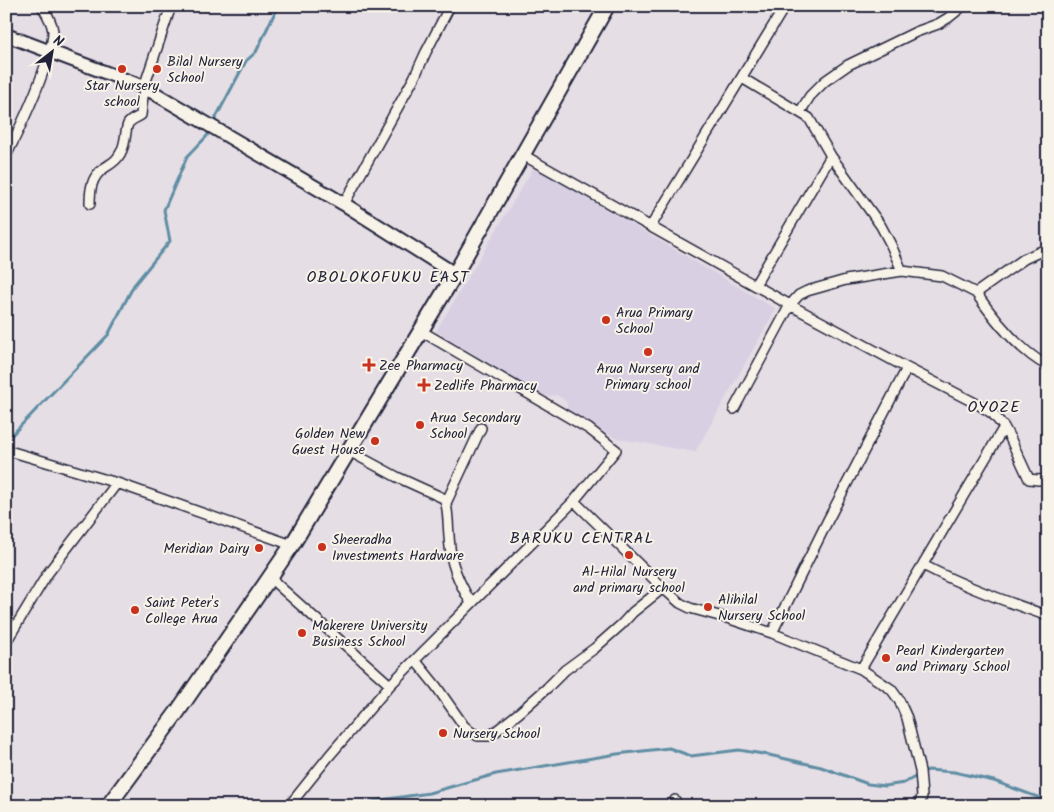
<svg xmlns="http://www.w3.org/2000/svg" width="1054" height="812" viewBox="0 0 1054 812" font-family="Kalam,sans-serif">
	<rect width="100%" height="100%" fill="#e5dee5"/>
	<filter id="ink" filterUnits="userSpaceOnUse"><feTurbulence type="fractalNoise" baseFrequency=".02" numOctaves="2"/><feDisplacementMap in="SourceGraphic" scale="10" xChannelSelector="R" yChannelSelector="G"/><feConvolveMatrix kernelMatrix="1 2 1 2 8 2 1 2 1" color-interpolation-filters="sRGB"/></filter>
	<g filter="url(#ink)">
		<path fill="#d8cfe3" d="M534 167 776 309 695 452 615 438 567 410V402L557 395 550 396 541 395 436 331Z"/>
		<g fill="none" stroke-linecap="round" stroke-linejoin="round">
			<path stroke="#5f8da3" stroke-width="3" d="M213 123 246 61 256 52 276 10 279 6
				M6 441 108 335 134 285 170 241 164 210 187 157 207 136 210 129
				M369 806 374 801 429 793 496 774 617 754 669 748 691 756 739 750 769 755 821 767 868 784 885 786 904 783 928 770 954 772 994 781 1048 801"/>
			<defs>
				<path id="street" d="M742 78 809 118 831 156 881 226 891 245 902 271
					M800 112 810 96 825 81 848 65 916 32 938 24 948 18 963 6
					M523 155 790 305 907 368 981 406 993 414 1004 427 1011 440 1029 479 1038 480 1048 479
					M6 156C21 126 35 97 45 66 49 55 53 43 53 31 52 22 47 14 42 6
					M90 204C90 191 91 177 103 169 108 165 114 163 118 157 122 152 124 145 125 139 126 134 126 128 128 124 131 119 137 118 141 115L144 87 171 6
					M344 204 414 78 426 52 450 6
					M651 226 785 6
					M755 285 831 156
					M976 293C994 319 1019 351 1048 366
					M734 409 790 305 799 295 807 291 846 280 902 271 942 276 976 293 1024 259 1048 248
					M6 450 117 483 292 545
					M349 451 397 477 443 498C448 505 447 512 448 520 449 534 449 550 453 564 457 578 464 591 471 603
					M574 501 663 588 680 603 690 608 730 619 772 633 861 669 891 689 899 700 907 718 920 771 922 796 919 806
					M446 503 481 428
					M923 565C963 586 1005 601 1048 616
					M270 578 390 685
					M772 633 828 520 907 368
					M6 642 48 573 117 483
					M415 660 436 686 464 726 471 732 478 736H490L520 712 547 688 565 670 595 648 622 624 633 612 663 588
					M861 669 1004 427
					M675 800 677 806
					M289 806 329 756 390 685 574 501 616 450 589 429 421 331"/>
				<path id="secondary" d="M6 35 144 87 344 204 455 274"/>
				<path id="primary" d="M108 806 178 711 292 545 455 274 607 6"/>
			</defs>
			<use href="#street" stroke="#22223b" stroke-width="12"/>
			<use href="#secondary" stroke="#22223b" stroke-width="16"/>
			<use href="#primary" stroke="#22223b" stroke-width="18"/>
			<use href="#street" stroke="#f7f3e8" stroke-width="9"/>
			<use href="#secondary" stroke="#f7f3e8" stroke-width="12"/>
			<use href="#primary" stroke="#f7f3e8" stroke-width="14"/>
		</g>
	</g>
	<g fill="#c8321e" stroke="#f7f3e8" stroke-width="2">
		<circle cx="122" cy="69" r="5"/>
		<circle cx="157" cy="69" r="5"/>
		<circle cx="606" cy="320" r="5"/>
		<circle cx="648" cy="352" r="5"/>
		<path d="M366.5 357.5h5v5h5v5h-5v5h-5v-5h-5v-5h5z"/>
		<path d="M421.5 377.5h5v5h5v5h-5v5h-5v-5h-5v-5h5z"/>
		<circle cx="420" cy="425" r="5"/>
		<circle cx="375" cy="441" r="5"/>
		<circle cx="322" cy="547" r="5"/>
		<circle cx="259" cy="548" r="5"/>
		<circle cx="629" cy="555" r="5"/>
		<circle cx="708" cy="607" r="5"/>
		<circle cx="135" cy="610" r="5"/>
		<circle cx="302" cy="633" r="5"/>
		<circle cx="886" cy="658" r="5"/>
		<circle cx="443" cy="733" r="5"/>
	</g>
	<g text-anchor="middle" stroke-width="4" stroke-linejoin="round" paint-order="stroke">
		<g font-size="14" fill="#22223b" stroke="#f7f3e8" text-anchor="start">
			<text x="167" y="66">Bilal Nursery<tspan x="167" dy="16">School</tspan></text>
			<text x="122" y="90" text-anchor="middle">Star Nursery<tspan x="122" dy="16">school</tspan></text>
			<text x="616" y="317">Arua Primary<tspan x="616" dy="16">School</tspan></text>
			<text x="379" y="370">Zee Pharmacy</text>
			<text x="648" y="373" text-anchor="middle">Arua Nursery and<tspan x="648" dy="16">Primary school</tspan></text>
			<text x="434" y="390">Zedlife Pharmacy</text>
			<text x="430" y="422">Arua Secondary<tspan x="430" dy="16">School</tspan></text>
			<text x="365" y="438" text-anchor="end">Golden New<tspan x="365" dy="16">Guest House</tspan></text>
			<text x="332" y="544">Sheeradha<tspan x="332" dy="16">Investments Hardware</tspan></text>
			<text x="249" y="553" text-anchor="end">Meridian Dairy</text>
			<text x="629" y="576" text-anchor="middle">Al-Hilal Nursery<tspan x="629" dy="16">and primary school</tspan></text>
			<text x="718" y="604">Alihilal<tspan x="718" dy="16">Nursery School</tspan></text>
			<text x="145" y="607">Saint Peter's<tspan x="145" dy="16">College Arua</tspan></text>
			<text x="312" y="630">Makerere University<tspan x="312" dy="16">Business School</tspan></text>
			<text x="896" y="655">Pearl Kindergarten<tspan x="896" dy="16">and Primary School</tspan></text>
			<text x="453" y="738">Nursery School</text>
		</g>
		<g font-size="16" letter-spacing="1" fill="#22223b" stroke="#f7f3e8">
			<text x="388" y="282">OBOLOKOFUKU EAST</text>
			<text x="994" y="412">OYOZE</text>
			<text x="582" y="543">BARUKU CENTRAL</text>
		</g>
	</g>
	<rect width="1054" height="812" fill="none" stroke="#f7f3e8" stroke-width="25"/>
	<rect x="12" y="12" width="1029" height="787" fill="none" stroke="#22223b" stroke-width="2" filter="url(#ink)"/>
	<g transform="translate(52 52) rotate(31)" stroke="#f7f3e8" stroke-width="4" paint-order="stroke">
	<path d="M0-4L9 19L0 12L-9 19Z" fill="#22223b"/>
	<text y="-8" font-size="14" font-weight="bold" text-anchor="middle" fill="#22223b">N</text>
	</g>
</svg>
